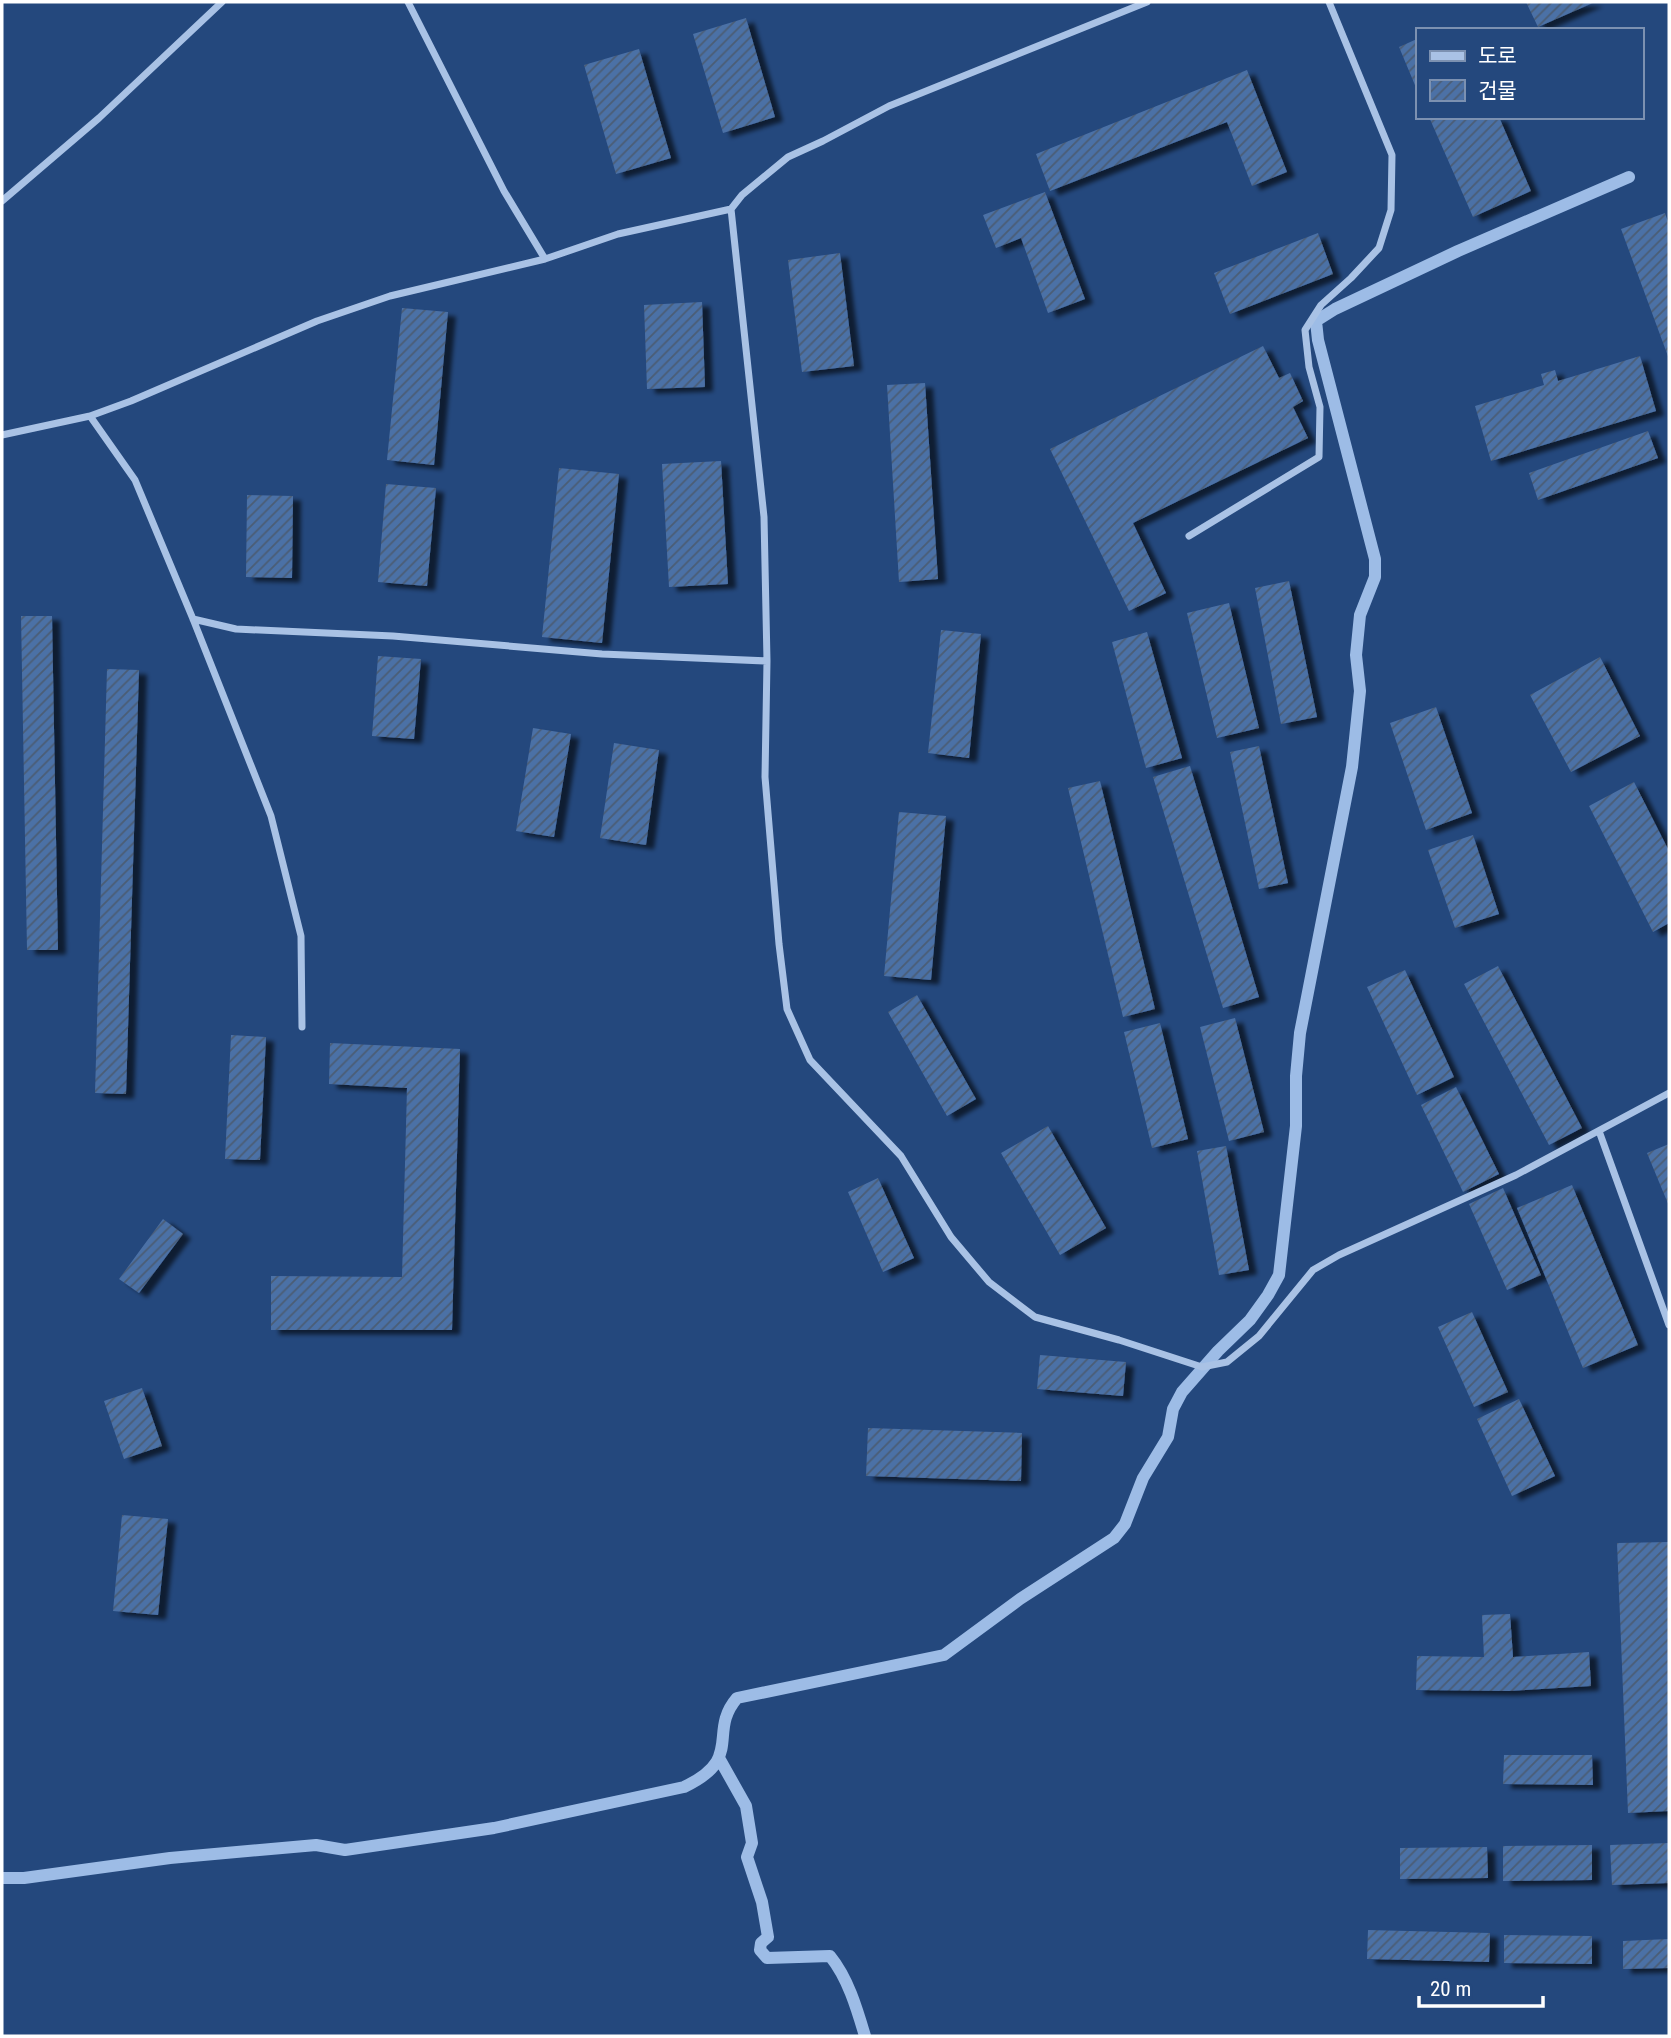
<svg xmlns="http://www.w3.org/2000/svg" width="1671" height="2038" viewBox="0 0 1671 2038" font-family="'Roboto Condensed','Noto Sans KR',sans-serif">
	<defs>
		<pattern id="building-hatch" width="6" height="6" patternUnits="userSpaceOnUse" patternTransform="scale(1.75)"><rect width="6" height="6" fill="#4c71a6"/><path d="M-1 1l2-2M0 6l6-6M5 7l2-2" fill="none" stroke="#4c5d74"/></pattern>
		<filter id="shadow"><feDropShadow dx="8" dy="4.5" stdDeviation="2" flood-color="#0009"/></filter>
	</defs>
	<rect width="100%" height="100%" fill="#24487d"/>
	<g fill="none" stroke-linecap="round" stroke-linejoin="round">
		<path stroke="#9dbce6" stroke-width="12" d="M719 1758 746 1806 752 1843 747 1857 762 1902 768 1937 761 1943 760 1950 767 1958 830 1956C848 1978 857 2009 865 2036
			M2 1878H24L170 1858 316 1845 345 1850 494 1828 684 1787C745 1758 707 1733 737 1698L944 1655 1020 1599 1114 1538 1125 1524 1143 1478 1168 1437 1173 1409 1182 1392 1218 1351 1250 1320 1268 1295 1279 1275 1296 1126V1076L1300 1033 1352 767 1360 691 1356 655 1360 615 1375 577V559L1318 340 1316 321 1335 309 1458 251 1629 177"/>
	</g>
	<path fill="url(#building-hatch)" filter="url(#shadow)" d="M1526 2H1595L1538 27Z
		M746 18 775 117 723 133 693 34Z
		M1417 39V90L1399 47Z
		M639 49 671 158 616 174 584 65Z
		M1247 70 1287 172 1252 186 1227 122 1050 191 1036 154Z
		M1429 117H1499L1531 191 1473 217Z
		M1045 192 1085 299 1048 313 1021 238 996 248 983 215Z
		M1665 213 1669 225V359L1621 229Z
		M1318 233 1333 274 1230 314 1214 273Z
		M840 253 854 366 802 372 788 260Z
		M702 302 705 387 647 389 644 305Z
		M402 308 448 312 434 465 387 460Z
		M1263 346 1279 378 1290 373 1303 401 1293 407 1308 438 1133 523 1166 593 1129 611 1050 449Z
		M1640 356 1656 411 1491 461 1475 406 1544 385 1541 374 1555 370 1558 381Z
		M925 383 938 579 899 582 887 385Z
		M1648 431 1658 458 1538 500 1529 473Z
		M721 461 728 584 669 587 662 464Z
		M559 468 619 474 602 643 542 637Z
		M386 484 436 488 427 586 378 582Z
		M247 495 293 496 292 578 246 577Z
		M1289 581 1317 717 1281 724 1255 588Z
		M1229 603 1259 728 1217 738 1187 613Z
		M21 616H52L58 950H27Z
		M941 630 981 634 969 758 928 753Z
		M1147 632 1182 758 1146 768 1112 642Z
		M378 656 421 659 414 739 372 736Z
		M1600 657 1640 736 1571 772 1530 695Z
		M107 669 139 670 126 1094 95 1093Z
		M1436 707 1472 813 1426 830 1390 723Z
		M533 728 571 734 554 837 516 831Z
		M614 743 659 750 646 845 600 838Z
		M1259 746 1288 883 1259 889 1230 752Z
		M1190 766 1259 997 1223 1008 1153 777Z
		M1100 781 1155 1009 1123 1017 1068 788Z
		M1634 782 1669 851V923L1653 932 1589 806Z
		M899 812 946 816 931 980 884 976Z
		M1473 835 1499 914 1455 928 1428 850Z
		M1498 966 1582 1128 1549 1145 1464 984Z
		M1405 970 1454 1077 1417 1095 1367 987Z
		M917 995 976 1099 947 1116 888 1012Z
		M1235 1018 1264 1132 1229 1141 1200 1027Z
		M1160 1023 1188 1139 1152 1148 1124 1032Z
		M231 1035 266 1037 260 1160 225 1159Z
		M330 1043 460 1049 452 1330H271V1276L402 1277 407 1088 329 1084Z
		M1456 1087 1499 1174 1463 1192 1421 1105Z
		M1048 1126 1106 1228 1060 1255 1001 1153Z
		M1669 1144V1206L1647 1153Z
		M1226 1146 1249 1270 1219 1275 1197 1151Z
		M878 1178 914 1258 883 1272 848 1192Z
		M1572 1185 1638 1345 1583 1368 1517 1208Z
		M1503 1188 1541 1275 1507 1290 1469 1204Z
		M163 1219 183 1234 139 1293 119 1279Z
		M1472 1312 1508 1392 1474 1407 1438 1327Z
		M1040 1355 1126 1362 1123 1396 1037 1389Z
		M142 1388 162 1446 124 1459 104 1401Z
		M1519 1399 1555 1476 1512 1496 1477 1419Z
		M868 1428 1022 1433 1021 1481 866 1476Z
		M122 1515 168 1519 158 1615 113 1611Z
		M1669 1542V1811L1628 1813 1617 1543Z
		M1510 1614 1513 1657 1589 1652 1591 1686 1509 1691 1416 1690 1417 1656 1484 1657 1482 1615Z
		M1504 1755H1592L1593 1785 1503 1784Z
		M1669 1843V1883L1612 1885 1610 1845Z
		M1592 1845V1880L1503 1881V1846Z
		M1487 1847 1488 1878 1400 1879V1848Z
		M1368 1930 1490 1933 1489 1962 1367 1959Z
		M1504 1935 1592 1936V1964L1504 1963Z
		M1669 1939V1968L1623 1969V1941Z"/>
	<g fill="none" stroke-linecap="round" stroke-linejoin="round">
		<path stroke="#a9c2e5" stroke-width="7" d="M408 2 504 191 545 259
			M2 201 99 118 222 2
			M731 209 742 195 788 157 823 141 889 106 1147 2
			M90 416 135 480 193 619 271 816 301 936 302 1027
			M2 435 90 416 131 401 317 321 390 296 545 259 618 234 731 209 764 517 767 661 765 777 779 944 787 1009 810 1060 901 1156 951 1237 989 1282 1035 1317 1119 1340 1202 1367 1227 1362 1259 1336 1313 1270 1339 1255 1516 1175 1669 1093
			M1189 536 1319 457 1320 407 1309 367 1305 330 1321 305 1351 278 1379 248 1391 210 1392 155 1329 2
			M193 619 236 629 393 636 602 654 767 661
			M1599 1131 1669 1325"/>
	</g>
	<rect width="1671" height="2038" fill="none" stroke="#ffffff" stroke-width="7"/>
	<rect x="1416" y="28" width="228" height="91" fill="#24487d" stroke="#7c91b1" stroke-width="2"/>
	<rect x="1430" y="51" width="35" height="10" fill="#a9c2e5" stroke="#7c91b1" stroke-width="2"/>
	<text x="1478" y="63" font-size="21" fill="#ffffff">도로</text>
	<rect x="1430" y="80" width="35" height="21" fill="url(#building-hatch)" stroke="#7c91b1" stroke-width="2"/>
	<text x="1478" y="98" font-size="21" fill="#ffffff">건물</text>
	<path d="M1419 1996v10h124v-10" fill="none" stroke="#ffffff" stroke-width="3.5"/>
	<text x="1430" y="1996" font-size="21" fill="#ffffff" stroke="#24487d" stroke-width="5" paint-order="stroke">20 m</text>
</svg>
